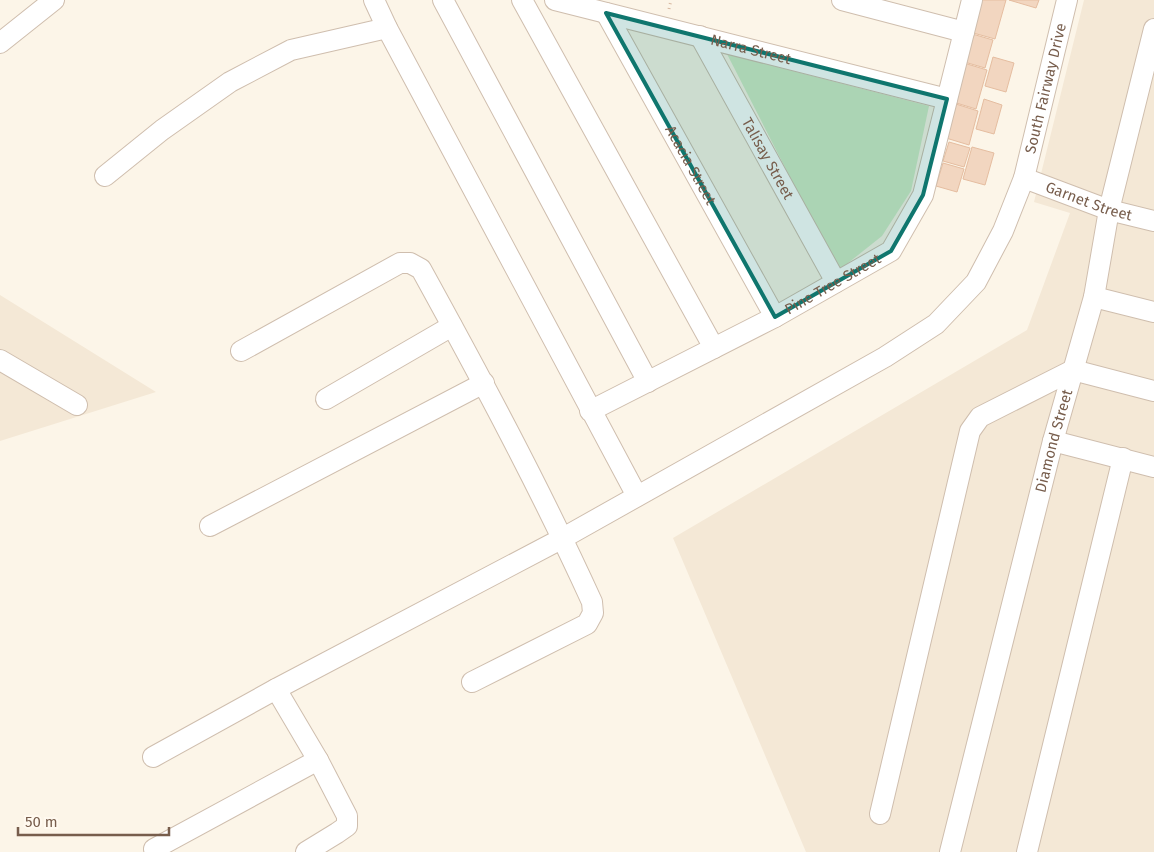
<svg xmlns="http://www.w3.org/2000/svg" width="1154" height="852" viewBox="0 0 1154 852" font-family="'Fira Sans',sans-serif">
	<rect width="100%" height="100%" fill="#fcf5e8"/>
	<path fill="#f4e8d6" d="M1084 0H1154V852H806L673 538 1027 330 1070 213 1034 202Z
		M0 295 156 392 0 441Z"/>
	<path fill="#d3ebc6" d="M727 54 929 106 911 191 882 236 838 271Z"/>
	<path fill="#f2d6c0" stroke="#e5bda0" d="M975 0H1006L995 39 966 31Z
		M1009 0H1039L1036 8Z
		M969 33 993 40 985 68 961 61Z
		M993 57 1014 63 1006 92 985 86Z
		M964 63 987 70 976 109 953 102Z
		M984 99 1002 105 994 134 976 129Z
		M956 104 978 111 969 145 946 138Z
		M949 142 970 148 964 167 943 161Z
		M972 147 994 153 985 185 963 179Z
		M943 163 964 169 957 192 936 186Z"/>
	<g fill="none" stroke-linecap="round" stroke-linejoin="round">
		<defs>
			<g id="minor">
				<path d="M374 0 387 28 637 496"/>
				<path d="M443 0 648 382"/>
				<path d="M522 0 714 348"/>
				<path id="s1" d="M555 0 947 99"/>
				<path d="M842 0 964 32"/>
				<path id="s2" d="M606 13 775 317"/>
				<path id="s3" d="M700 36 836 282"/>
				<path d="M0 43 54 0"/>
				<path d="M105 176 162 130 230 82 291 50 387 28"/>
				<path id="s4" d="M1024 178 1109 210 1154 221"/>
				<path d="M1094 297 1154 312"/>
				<path d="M241 351 400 263H410L421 269C481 378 540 488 592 602L593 613 587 624 472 682"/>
				<path d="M0 360 77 405"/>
				<path d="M326 399 452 326"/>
				<path id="s5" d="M590 411 775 317 891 251 923 195 972 0"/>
				<path d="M1053 441 1154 467"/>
				<path d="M210 526 484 383"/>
				<path d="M276 689 318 760 347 816V826L337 833 306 852"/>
				<path id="s6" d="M153 757 276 689 563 538 885 357 936 324 976 282 1003 231 1024 178 1067 0"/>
				<path d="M880 814 970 431 980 417 1073 370 1154 391"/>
				<path d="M154 849 318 760"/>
				<path id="s7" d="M950 852 1053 441 1094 297 1109 210 1154 29"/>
				<path d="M1027 852 1123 458"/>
			</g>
		</defs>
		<use href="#minor" stroke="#cfbeae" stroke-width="22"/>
		<path stroke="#d7b9a2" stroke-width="3" stroke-dasharray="1 4" stroke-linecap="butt" d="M669 9 671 0"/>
		<use href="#minor" stroke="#fff" stroke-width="20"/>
	</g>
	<path fill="#0f766e" fill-opacity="0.2" stroke="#0f766e" stroke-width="4" stroke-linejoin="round" d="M606 13 947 99 923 195 891 251 775 317Z"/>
	<g text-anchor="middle" stroke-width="5" stroke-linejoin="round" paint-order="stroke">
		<g font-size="15" fill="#775d4c" stroke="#fff9ef">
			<text dy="5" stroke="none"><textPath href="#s1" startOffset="202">Narra Street</textPath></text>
			<text dy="5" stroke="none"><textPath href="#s6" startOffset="1160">South Fairway Drive</textPath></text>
			<text dy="5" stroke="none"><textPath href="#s3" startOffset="140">Talisay Street</textPath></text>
			<text dy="5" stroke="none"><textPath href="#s2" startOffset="174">Acacia Street</textPath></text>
			<text dy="5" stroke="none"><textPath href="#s4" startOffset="69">Garnet Street</textPath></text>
			<text dy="5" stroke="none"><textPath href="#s5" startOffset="274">Pine Tree Street</textPath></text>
			<text dy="5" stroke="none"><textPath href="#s7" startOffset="424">Diamond Street</textPath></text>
		</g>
	</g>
	<path d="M18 827v8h151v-8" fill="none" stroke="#775d4c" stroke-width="2.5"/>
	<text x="25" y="827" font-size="15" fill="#775d4c" stroke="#fff9ef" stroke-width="4" paint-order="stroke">50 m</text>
</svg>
